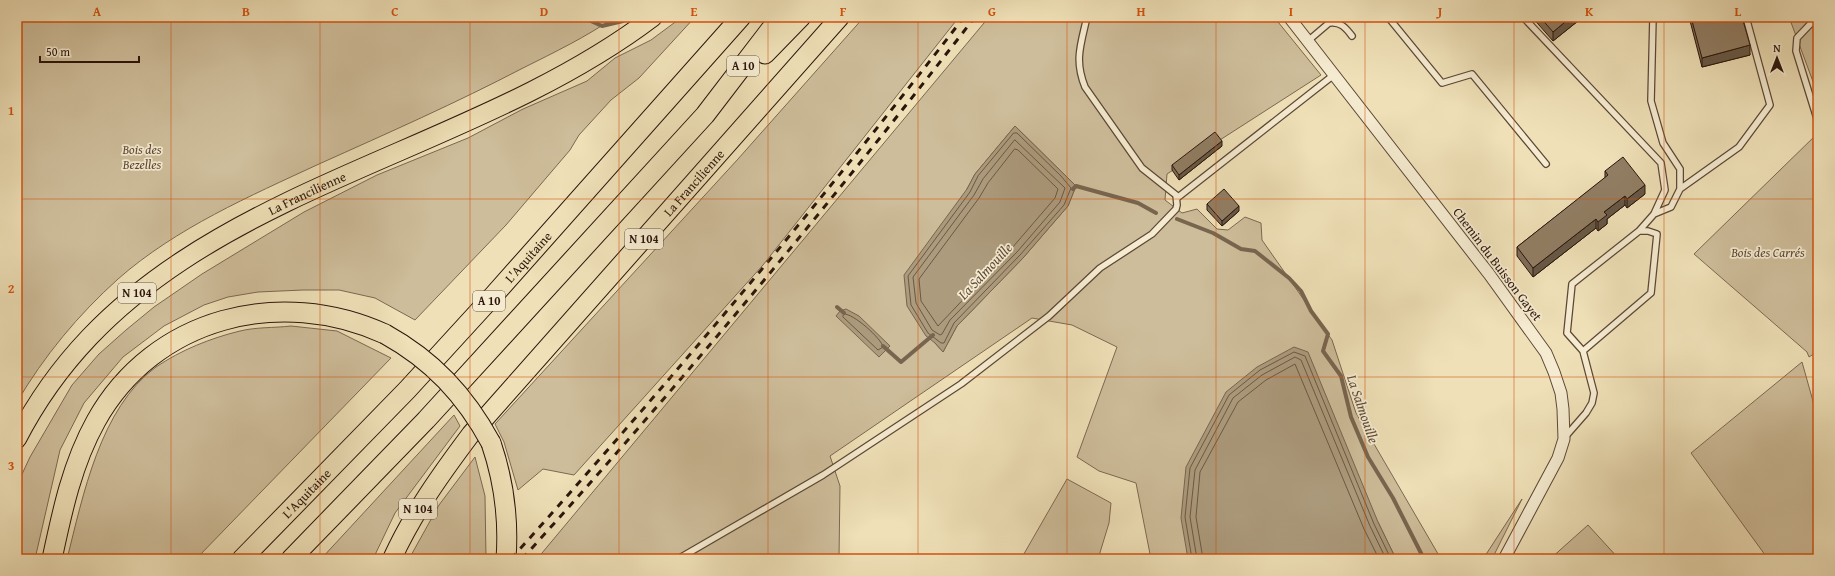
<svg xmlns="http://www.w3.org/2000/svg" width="1835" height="576" viewBox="0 0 1835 576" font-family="'Gentium Book Plus',serif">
	<rect width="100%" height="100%" fill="#efe0b7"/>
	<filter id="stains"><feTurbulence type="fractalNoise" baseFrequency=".005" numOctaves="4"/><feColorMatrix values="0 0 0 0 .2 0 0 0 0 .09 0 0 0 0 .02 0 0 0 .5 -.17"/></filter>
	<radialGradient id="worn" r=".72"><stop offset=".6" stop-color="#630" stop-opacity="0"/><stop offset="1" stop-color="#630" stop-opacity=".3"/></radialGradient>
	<path fill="#cebd9a" stroke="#7c6852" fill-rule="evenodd" d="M17 17H615C586 37 555 52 523 68 456 103 388 133 319 164 250 196 176 228 118 279 78 315 44 356 17 402Z
		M682 17H695L639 78 611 100 579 135 570 150 506 225 415 320 375 298 339 290H303L258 292 228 297 204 305 164 326 123 357 84 403 60 450 35 559H17V485L30 457 72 385 99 354 126 330 154 307 202 274 304 212 377 175 468 138 523 109 587 81 615 58 651 40Z
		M864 17H959L763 265 574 475 543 469 518 490 504 442 495 424 738 159Z
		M989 17H1274L1321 75 1167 174 1165 200 1182 213 1197 209 1217 229 1228 230 1245 217 1261 223 1262 240 1332 340 1356 413 1441 559H1396L1378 522 1188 559H1151L1136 483 1099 471 1077 457 1117 347 1072 325 1032 318 830 456 840 486 839 559H537ZM1015 126 1076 186 1068 206 1023 258 957 326 943 352 935 343 967 189 975 174Z
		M1789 17H1818V95Z
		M1818 133V351L1809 357 1807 352 1694 254Z
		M291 326 337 331 391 358 196 559H67C83 496 100 408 156 367 181 350 211 338 240 331 256 327 274 328 291 326Z
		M1802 362 1818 419V559H1768L1691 453Z
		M454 415 460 426 395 513 373 559H321Z
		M475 457 485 496 486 559H409L439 505Z
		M1067 479 1111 503 1109 523 1098 559H1021Z
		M1522 499 1492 559H1483Z
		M1588 525 1619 559H1550Z"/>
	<path fill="#ac9b7d" stroke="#78654f" d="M1015 126 1076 186 1068 206 1023 258 957 326 943 352 935 343 926 336 907 306 904 275 967 189 975 174Z
		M846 309 859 316 890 346 879 357 836 316 840 311Z
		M1294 347 1308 352 1378 522 1396 559H1188L1181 518 1186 467 1226 392 1257 367Z"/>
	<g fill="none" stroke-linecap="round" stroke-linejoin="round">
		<path stroke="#6c5844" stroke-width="1" d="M1014 133H1017L1061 176 1071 188 1064 205 1020 255 954 323 944 343H941L928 333 911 305 908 276 970 192 978 176Z
			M1015 140 1065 188 1060 202 1017 252 950 320 942 334 940 335 932 330 916 303 913 277 974 195 983 179Z
			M1015 149 1018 150 1058 189 1055 198 1012 248 938 326 921 301 919 279 979 198 988 183Z
			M844 314C853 313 882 339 883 347L878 350 843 317Z
			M1192 559 1185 517 1190 468 1229 395 1260 370 1294 352 1305 356 1374 524 1391 559
			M1197 559 1190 517 1195 470 1233 398 1262 375 1295 357 1301 360 1370 526 1386 559
			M1203 559 1196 517 1200 472 1238 402 1266 380 1295 364 1364 529 1379 559"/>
		<path stroke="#78654f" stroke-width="4" d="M582 17 602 26 623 21
			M1073 189 1076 186 1138 203 1156 213
			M1177 219 1213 233 1241 249 1255 251 1289 278 1301 291 1311 311 1328 334 1323 351 1341 376 1351 417 1368 457 1393 498 1424 559
			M837 307 844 313
			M883 346 901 362 933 335"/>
		<defs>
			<path id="service" d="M1388 17 1442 83 1472 74 1546 164
				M1523 17 1661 163 1665 190 1654 214 1639 231
				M1653 17 1651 101 1663 143 1680 169V189L1671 207 1654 214
				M1817 17 1797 38 1796 51 1818 122
				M1309 40 1329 23C1340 21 1346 28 1352 36
				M1680 189 1739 147 1770 105 1746 17
				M1177 198 1335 74
				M1565 437 1586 413 1592 403 1594 393 1583 351 1567 333 1572 284 1639 231H1648L1657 234 1651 293 1583 351
				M678 559 823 475 961 384 1049 316 1100 268 1152 234 1176 209 1177 205 1176 195 1142 168 1085 87C1074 60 1081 44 1087 17"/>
			<path id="minor" d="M1289 17 1489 274 1546 353 1554 372 1561 393 1563 409 1564 439 1558 458 1504 559"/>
			<g id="trunk">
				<path id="s1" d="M17 439C145 190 449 172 653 17"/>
				<path id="s2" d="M392 559C413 513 441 474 471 434L840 17"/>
			</g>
			<g id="motorway">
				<path d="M765 54 801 17"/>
				<path d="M491 443C504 481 509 518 506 559"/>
				<path d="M52 559C62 512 72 464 96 421 154 317 280 286 385 334"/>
				<path id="s3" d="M242 559 407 390 493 296 741 17"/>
				<path d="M291 559 426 420 705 115 780 17"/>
			</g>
		</defs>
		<use href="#service" stroke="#5c4736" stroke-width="8"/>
		<use href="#minor" stroke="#5c4736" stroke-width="13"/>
		<use href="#trunk" stroke="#2b140b" stroke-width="20"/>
		<use href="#motorway" stroke="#2b140b" stroke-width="21"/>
		<use href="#service" stroke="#f5ebd0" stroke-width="5.5"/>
		<use href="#minor" stroke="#f5ebd0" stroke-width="11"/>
		<use href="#trunk" stroke="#efe0b7" stroke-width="18"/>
		<use href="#motorway" stroke="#efe0b7" stroke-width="19"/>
		<path stroke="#2b140b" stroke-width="3" stroke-dasharray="7 7" stroke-linecap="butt" d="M511 559C668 384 820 204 964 17
			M522 559C680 385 831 203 975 17"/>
		<defs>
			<path id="motorway-bridge" d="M385 334C432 360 465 395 491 443"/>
		</defs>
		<use href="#motorway-bridge" stroke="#2b140b" stroke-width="21" stroke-linecap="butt"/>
		<use href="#motorway-bridge" stroke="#efe0b7" stroke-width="19"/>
	</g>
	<path fill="#7d6c56" stroke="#2b140b" d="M1532 17H1583L1553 41Z
		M1689 17H1742L1750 55 1702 67Z
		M1222 146 1179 180 1172 170V165Z
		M1605 171 1645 194 1627 208 1625 205 1607 219V224L1598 231 1596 228 1533 277 1517 256V247L1605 178Z
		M1207 204 1239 211 1222 226 1207 210Z"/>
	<path fill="#665846" stroke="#2b140b" d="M1571 17H1583L1553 41V32Z
		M1750 45V55L1702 67V58Z
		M1222 141V146L1179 180V175Z
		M1645 185V194L1627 208V199Z
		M1625 196V205L1607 219V224L1598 231V222L1604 212Z
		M1239 206V211L1222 226V221Z
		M1596 219V228L1533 277V268Z"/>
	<path fill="#917e64" stroke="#2b140b" d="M1540 17H1571L1553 32Z
		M1691 17H1742L1750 45 1702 58Z
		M1215 132 1222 141 1179 175 1172 165Z
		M1623 157 1645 185 1627 199 1625 196 1604 212 1607 215 1598 222 1596 219 1533 268 1517 247 1608 175 1605 171Z
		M1224 189 1239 206 1222 221 1207 204Z"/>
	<path fill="none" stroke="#d5520c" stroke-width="1" stroke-opacity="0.55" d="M171 17V559M320 17V559M470 17V559M619 17V559M768 17V559M918 17V559M1067 17V559M1216 17V559M1365 17V559M1514 17V559M1664 17V559M17 199H1818M17 377H1818"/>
	<g text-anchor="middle" stroke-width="3.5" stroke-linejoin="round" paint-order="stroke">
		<g fill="#f5ebd0" stroke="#685446" stroke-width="1">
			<rect x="727" y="56" width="32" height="20" rx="3"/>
			<rect x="625" y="229" width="38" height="20" rx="3"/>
			<rect x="118" y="283" width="38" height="20" rx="3"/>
			<rect x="473" y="291" width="32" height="20" rx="3"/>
			<rect x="399" y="499" width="38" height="20" rx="3"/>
		</g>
		<g font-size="12" font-weight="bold" fill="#2b140b">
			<text x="743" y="70">A 10</text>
			<text x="644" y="243">N 104</text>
			<text x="137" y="297">N 104</text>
			<text x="489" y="305">A 10</text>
			<text x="418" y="513">N 104</text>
		</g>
		<g font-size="13" font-style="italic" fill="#5c4736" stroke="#f5ebd0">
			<text x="142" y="154">Bois des<tspan x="142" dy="15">Bezelles</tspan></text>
			<text x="1768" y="257">Bois des Carrés</text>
		</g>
		<g font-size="13" fill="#2b140b" stroke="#f5ebd0">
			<text dy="5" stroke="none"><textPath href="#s2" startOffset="484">La Francilienne</textPath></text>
			<text dy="5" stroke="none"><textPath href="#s1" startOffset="388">La Francilienne</textPath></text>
			<text dy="5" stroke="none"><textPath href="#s3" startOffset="416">L'Aquitaine</textPath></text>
			<text transform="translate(1498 264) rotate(53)" y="5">Chemin du Buisson Gayet</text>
			<text dy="5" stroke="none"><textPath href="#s3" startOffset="92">L'Aquitaine</textPath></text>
		</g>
		<g font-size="14" font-style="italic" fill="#5f4a39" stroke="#f5ebd0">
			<text transform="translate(985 271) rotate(-47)" y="5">La Salmouille</text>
			<text transform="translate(1363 409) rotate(71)" y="5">La Salmouille</text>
		</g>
	</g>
	<rect width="1835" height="576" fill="none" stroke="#efe0b7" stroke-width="44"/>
	<g transform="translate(1777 58)" stroke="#f5ebd0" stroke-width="3" paint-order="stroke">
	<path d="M0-3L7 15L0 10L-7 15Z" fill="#2b140b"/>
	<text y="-6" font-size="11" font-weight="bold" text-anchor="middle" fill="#2b140b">N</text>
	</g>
	<path d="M40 56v6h99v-6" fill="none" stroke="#2b140b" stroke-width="2"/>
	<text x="46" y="56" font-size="12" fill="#2b140b" stroke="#f5ebd0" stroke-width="3" paint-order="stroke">50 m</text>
	<rect x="22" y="22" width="1791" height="532" fill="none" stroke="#d5520c" stroke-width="1.5"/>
	<g font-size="13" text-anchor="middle" font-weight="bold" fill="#d5520c">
		<text x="97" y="16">A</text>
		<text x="246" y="16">B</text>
		<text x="395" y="16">C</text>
		<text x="544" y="16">D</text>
		<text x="694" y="16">E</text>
		<text x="843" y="16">F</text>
		<text x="992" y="16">G</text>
		<text x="1141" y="16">H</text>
		<text x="1291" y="16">I</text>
		<text x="1440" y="16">J</text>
		<text x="1589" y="16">K</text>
		<text x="1738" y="16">L</text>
		<text x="11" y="115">1</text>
		<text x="11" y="293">2</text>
		<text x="11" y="470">3</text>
	</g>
	<rect width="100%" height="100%" filter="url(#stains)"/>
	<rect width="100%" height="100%" fill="url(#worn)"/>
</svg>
